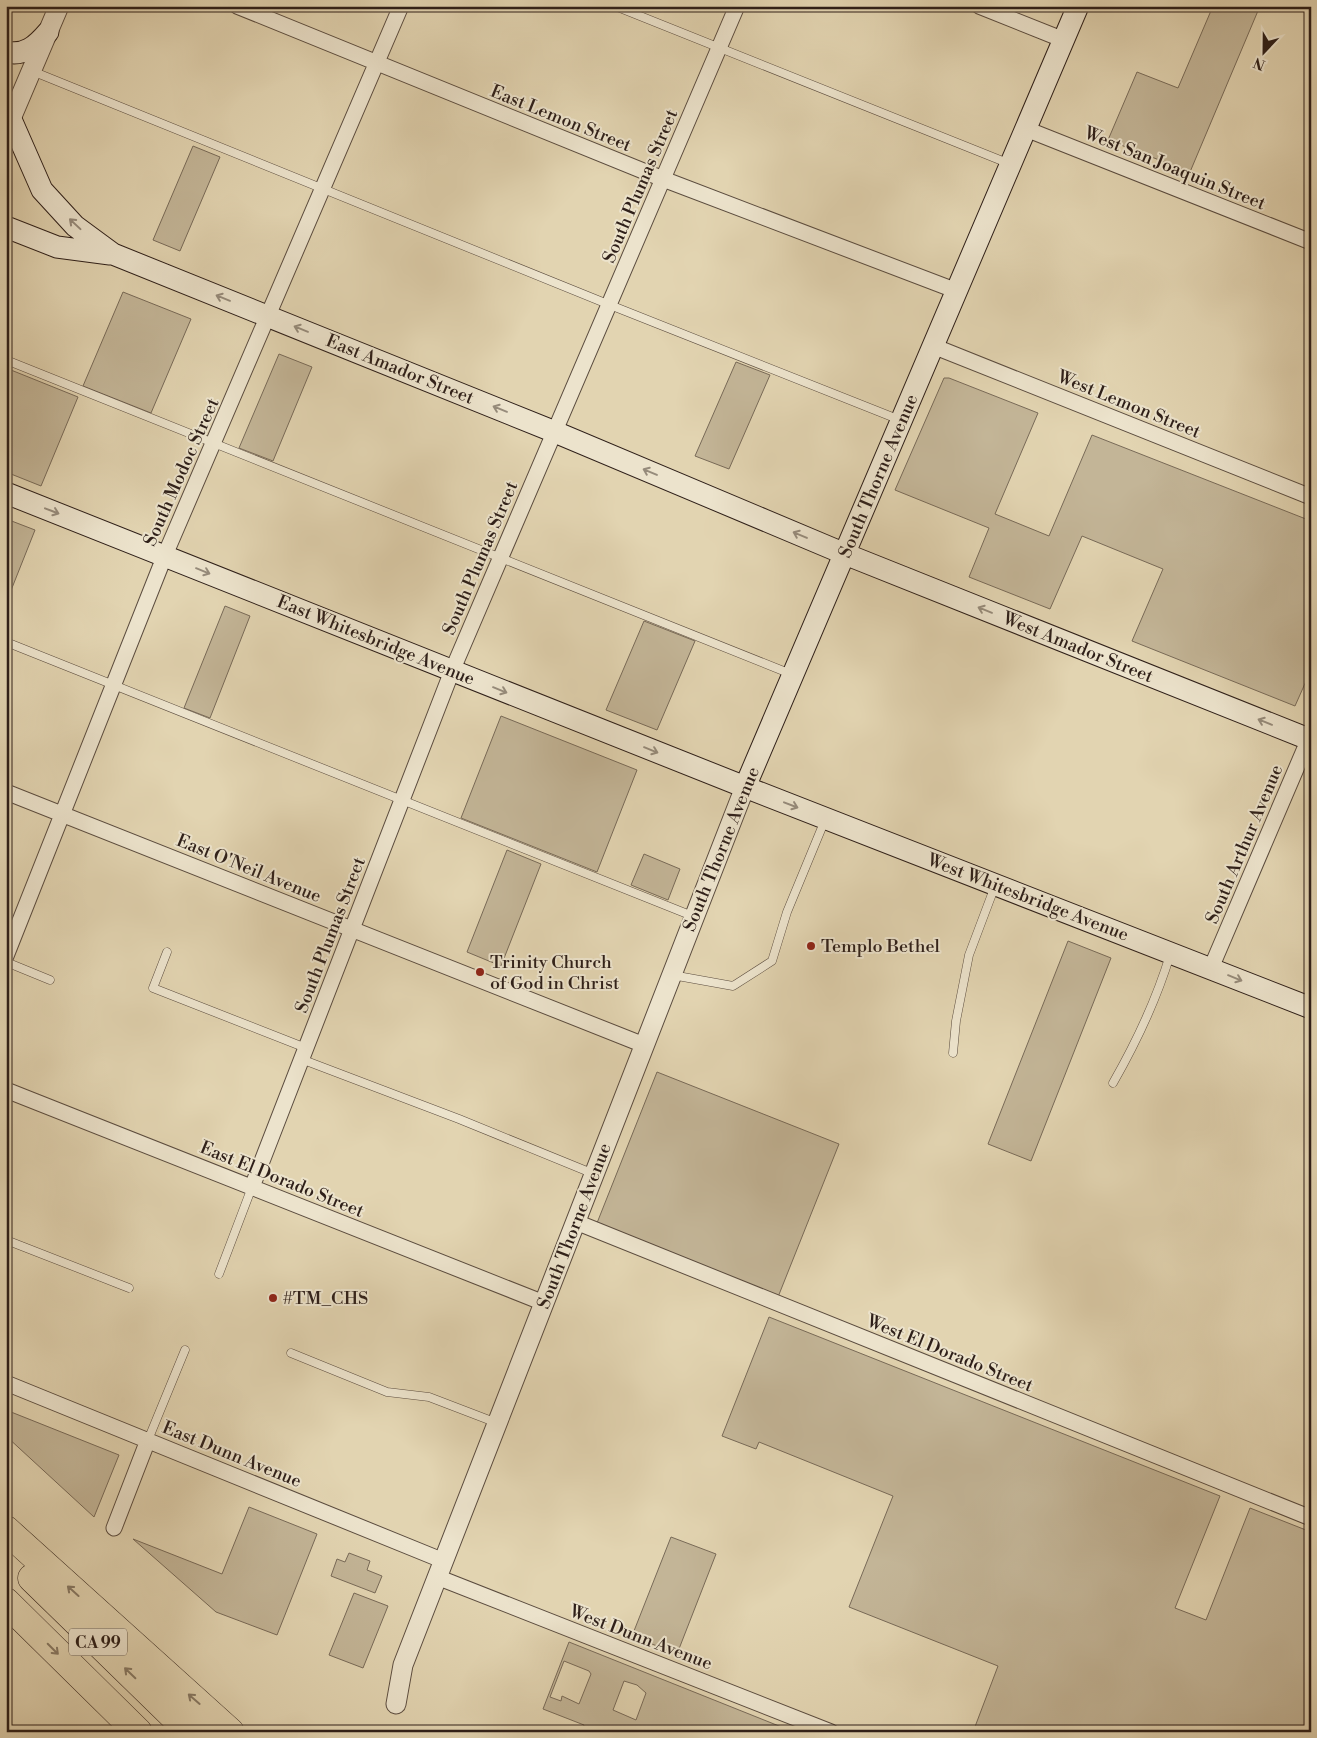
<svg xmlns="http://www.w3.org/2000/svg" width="1317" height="1738" viewBox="0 0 1317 1738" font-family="'Libre Bodoni',serif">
	<rect width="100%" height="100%" fill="#e2d4b1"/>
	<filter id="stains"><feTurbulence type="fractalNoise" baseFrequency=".004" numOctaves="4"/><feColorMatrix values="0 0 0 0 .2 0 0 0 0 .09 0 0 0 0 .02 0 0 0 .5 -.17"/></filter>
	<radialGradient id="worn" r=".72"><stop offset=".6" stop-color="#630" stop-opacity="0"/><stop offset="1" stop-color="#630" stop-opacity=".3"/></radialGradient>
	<path fill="#c3b597" stroke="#786a58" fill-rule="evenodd" d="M1213 6H1260L1190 172 1108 140 1137 72 1178 88Z
		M193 146 220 157 180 251 153 240Z
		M123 292 191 319 151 413 83 386Z
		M279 354 312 367 273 461 239 448Z
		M736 362 770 375 729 469 695 456Z
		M6 368 78 397 41 486 6 472Z
		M944 378H949L1038 413 995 514 1049 536 1092 435 1311 521V670L1295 706 1132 641 1163 569 1082 536 1050 609 969 577 989 528 895 490Z
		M9 520 35 530 6 603V528Z
		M225 606 250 616 210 718 184 708Z
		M644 621 695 641 657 730 606 710Z
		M501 716 637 770 597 872 461 818Z
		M507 850 541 864 501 966 467 952Z
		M644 854 680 869 668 900 631 885Z
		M1068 941 1111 958 1031 1161 988 1144Z
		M657 1072 839 1144 778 1297 597 1223Z
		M769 1317 1220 1496 1175 1608 1206 1620 1250 1508 1311 1532V1732H973L998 1666 849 1607 893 1496 759 1442 756 1449 722 1436Z
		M6 1410 119 1455 94 1517 6 1436Z
		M249 1507 317 1534 277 1635 216 1612 133 1539 222 1574Z
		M671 1537 716 1554 677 1654 632 1636Z
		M349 1553 370 1561 367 1570 382 1576 375 1593 331 1576 337 1559 345 1562Z
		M354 1593 388 1606 363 1668 329 1655Z
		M569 1642 794 1732H582L584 1725 543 1709ZM564 1661 589 1671 591 1674 579 1704 562 1696 561 1701 550 1697ZM624 1681 637 1685 646 1693 636 1720 613 1710Z"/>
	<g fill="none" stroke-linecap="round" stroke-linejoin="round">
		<defs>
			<path id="service" d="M615 6 1010 164
				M32 71 610 305 900 420
				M6 360 791 674
				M6 642 695 917
				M167 952 153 988 306 1048
				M6 962 50 980
				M672 975 733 986 772 961 787 912 825 820
				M953 1053 956 1021 969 955 995 886
				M301 1059 459 1119 594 1174
				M1113 1083C1137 1041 1156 1001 1170 955
				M6 1240 129 1288
				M219 1274 252 1187
				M291 1353 387 1392 429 1397 497 1423
				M148 1440 185 1350"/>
			<path id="minor" d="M237 6 663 179 957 291
				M979 6 1064 40
				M1026 129 1311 242
				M933 346 1311 497
				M6 792 644 1045
				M6 956 165 555 401 6
				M1211 968 1311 734
				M6 1090 544 1303
				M252 1187 452 671 737 6
				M576 1222 1311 1518
				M6 1383 444 1561
				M114 1528 148 1440
				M437 1577 831 1732"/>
			<path id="tertiary" d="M7 128 59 6
				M396 1704 403 1665 745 787"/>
			<path id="secondary" d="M6 52C25 56 36 46 48 32
				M6 108 42 190 75 226 113 254 555 432 845 554 1311 740
				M6 227 57 247 110 254
				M6 493 745 787 1311 1008
				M745 787 1078 6"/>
			<path id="motorway" d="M6 1530 230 1732
				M32 1578 190 1732
				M6 1602 138 1732"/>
		</defs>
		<use href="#service" stroke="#5b4c3f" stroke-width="9"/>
		<use href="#minor" stroke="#5b4c3f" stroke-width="17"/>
		<use href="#tertiary" stroke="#5b4c3f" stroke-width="21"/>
		<use href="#secondary" stroke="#2e1f19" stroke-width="23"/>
		<use href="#motorway" stroke="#2e1f19" stroke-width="29"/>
		<use href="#service" stroke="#ece3cc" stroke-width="8"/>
		<use href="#minor" stroke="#ece3cc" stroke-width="15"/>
		<use href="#tertiary" stroke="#ece3cc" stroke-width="19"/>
		<use href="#secondary" stroke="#ece3cc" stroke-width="21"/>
		<use href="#motorway" stroke="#e2d4b1" stroke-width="28"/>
	</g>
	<defs><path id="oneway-shaft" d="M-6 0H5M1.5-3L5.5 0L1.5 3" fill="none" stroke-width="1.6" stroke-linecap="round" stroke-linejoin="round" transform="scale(1.25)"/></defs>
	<g stroke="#968b7b">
		<use href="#oneway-shaft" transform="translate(75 224) rotate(-137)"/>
		<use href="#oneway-shaft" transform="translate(223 298) rotate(-158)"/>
		<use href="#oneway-shaft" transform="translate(301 329) rotate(-158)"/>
		<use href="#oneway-shaft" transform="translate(500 409) rotate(-158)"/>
		<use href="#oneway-shaft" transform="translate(650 472) rotate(-157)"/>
		<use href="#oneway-shaft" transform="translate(52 511) rotate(21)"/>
		<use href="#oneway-shaft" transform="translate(800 535) rotate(-157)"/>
		<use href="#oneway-shaft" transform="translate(203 571) rotate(22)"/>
		<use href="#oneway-shaft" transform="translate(985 610) rotate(-158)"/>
		<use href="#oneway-shaft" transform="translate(500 690) rotate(22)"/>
		<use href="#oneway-shaft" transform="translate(1265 722) rotate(-158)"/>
		<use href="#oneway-shaft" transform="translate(651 750) rotate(22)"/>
		<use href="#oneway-shaft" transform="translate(791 805) rotate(21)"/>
		<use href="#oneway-shaft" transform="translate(1235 978) rotate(22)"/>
	</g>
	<g stroke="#887a65">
		<use href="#oneway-shaft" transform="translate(73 1591) rotate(-138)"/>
		<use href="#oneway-shaft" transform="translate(53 1649) rotate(45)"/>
		<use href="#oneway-shaft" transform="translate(130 1673) rotate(-136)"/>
		<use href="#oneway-shaft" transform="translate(194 1699) rotate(-139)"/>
	</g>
	<g fill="#8f2418" stroke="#ece3cc" stroke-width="2">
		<circle cx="811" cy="946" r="5"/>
		<circle cx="480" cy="972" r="5"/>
		<circle cx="273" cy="1298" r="5"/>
	</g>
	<g text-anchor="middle" stroke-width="4" stroke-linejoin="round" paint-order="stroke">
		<rect fill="#ece3cc" stroke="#675a4f" stroke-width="1" x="69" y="1628.5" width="58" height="27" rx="4"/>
		<g font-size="16" font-weight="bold" fill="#2e1f19">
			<text x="98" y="1648">CA 99</text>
		</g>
		<g font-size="18" fill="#2e1f19" stroke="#ece3cc">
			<text transform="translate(561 118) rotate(22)" y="6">East Lemon Street</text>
			<text transform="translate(1175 168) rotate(22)" y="6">West San Joaquin Street</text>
			<text transform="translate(640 186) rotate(-67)" y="6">South Plumas Street</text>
			<text transform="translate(400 369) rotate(22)" y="6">East Amador Street</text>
			<text transform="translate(1129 404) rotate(22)" y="6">West Lemon Street</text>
			<text transform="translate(181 472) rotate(-66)" y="6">South Modoc Street</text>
			<text transform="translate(878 476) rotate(-67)" y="6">South Thorne Avenue</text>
			<text transform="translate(480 558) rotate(-67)" y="6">South Plumas Street</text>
			<text transform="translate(376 640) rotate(22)" y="6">East Whitesbridge Avenue</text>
			<text transform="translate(1078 647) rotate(22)" y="6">West Amador Street</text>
			<text transform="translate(1244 844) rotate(-67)" y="6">South Arthur Avenue</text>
			<text transform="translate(721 849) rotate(-68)" y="6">South Thorne Avenue</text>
			<text transform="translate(249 868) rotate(22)" y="6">East O'Neil Avenue</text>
			<text transform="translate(1028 897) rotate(21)" y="6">West Whitesbridge Avenue</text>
			<text transform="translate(330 935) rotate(-69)" y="6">South Plumas Street</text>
			<text transform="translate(282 1179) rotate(22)" y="6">East El Dorado Street</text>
			<text transform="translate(574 1226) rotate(-69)" y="6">South Thorne Avenue</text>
			<text transform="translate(950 1353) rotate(22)" y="6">West El Dorado Street</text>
			<text transform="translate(232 1454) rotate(22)" y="6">East Dunn Avenue</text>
			<text transform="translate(641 1637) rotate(21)" y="6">West Dunn Avenue</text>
		</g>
		<g font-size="18" fill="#2e1f19" stroke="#ece3cc" text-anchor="start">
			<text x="821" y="952">Templo Bethel</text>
			<text x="490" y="968">Trinity Church<tspan x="490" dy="21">of God in Christ</tspan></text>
			<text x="283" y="1304">#TM_CHS</text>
		</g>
	</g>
	<rect width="1317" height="1738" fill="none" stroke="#e2d4b1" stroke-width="25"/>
	<rect x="8" y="8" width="1302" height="1723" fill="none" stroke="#2e1f19" stroke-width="2.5"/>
	<rect x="12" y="12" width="1292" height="1713" fill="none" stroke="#2e1f19"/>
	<g transform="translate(1264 52) rotate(202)" stroke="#ece3cc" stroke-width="4" paint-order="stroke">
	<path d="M0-4L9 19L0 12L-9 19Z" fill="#2e1f19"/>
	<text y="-8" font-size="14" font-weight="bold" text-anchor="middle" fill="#2e1f19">N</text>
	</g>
	<rect width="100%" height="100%" filter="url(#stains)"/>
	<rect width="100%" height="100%" fill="url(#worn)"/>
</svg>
